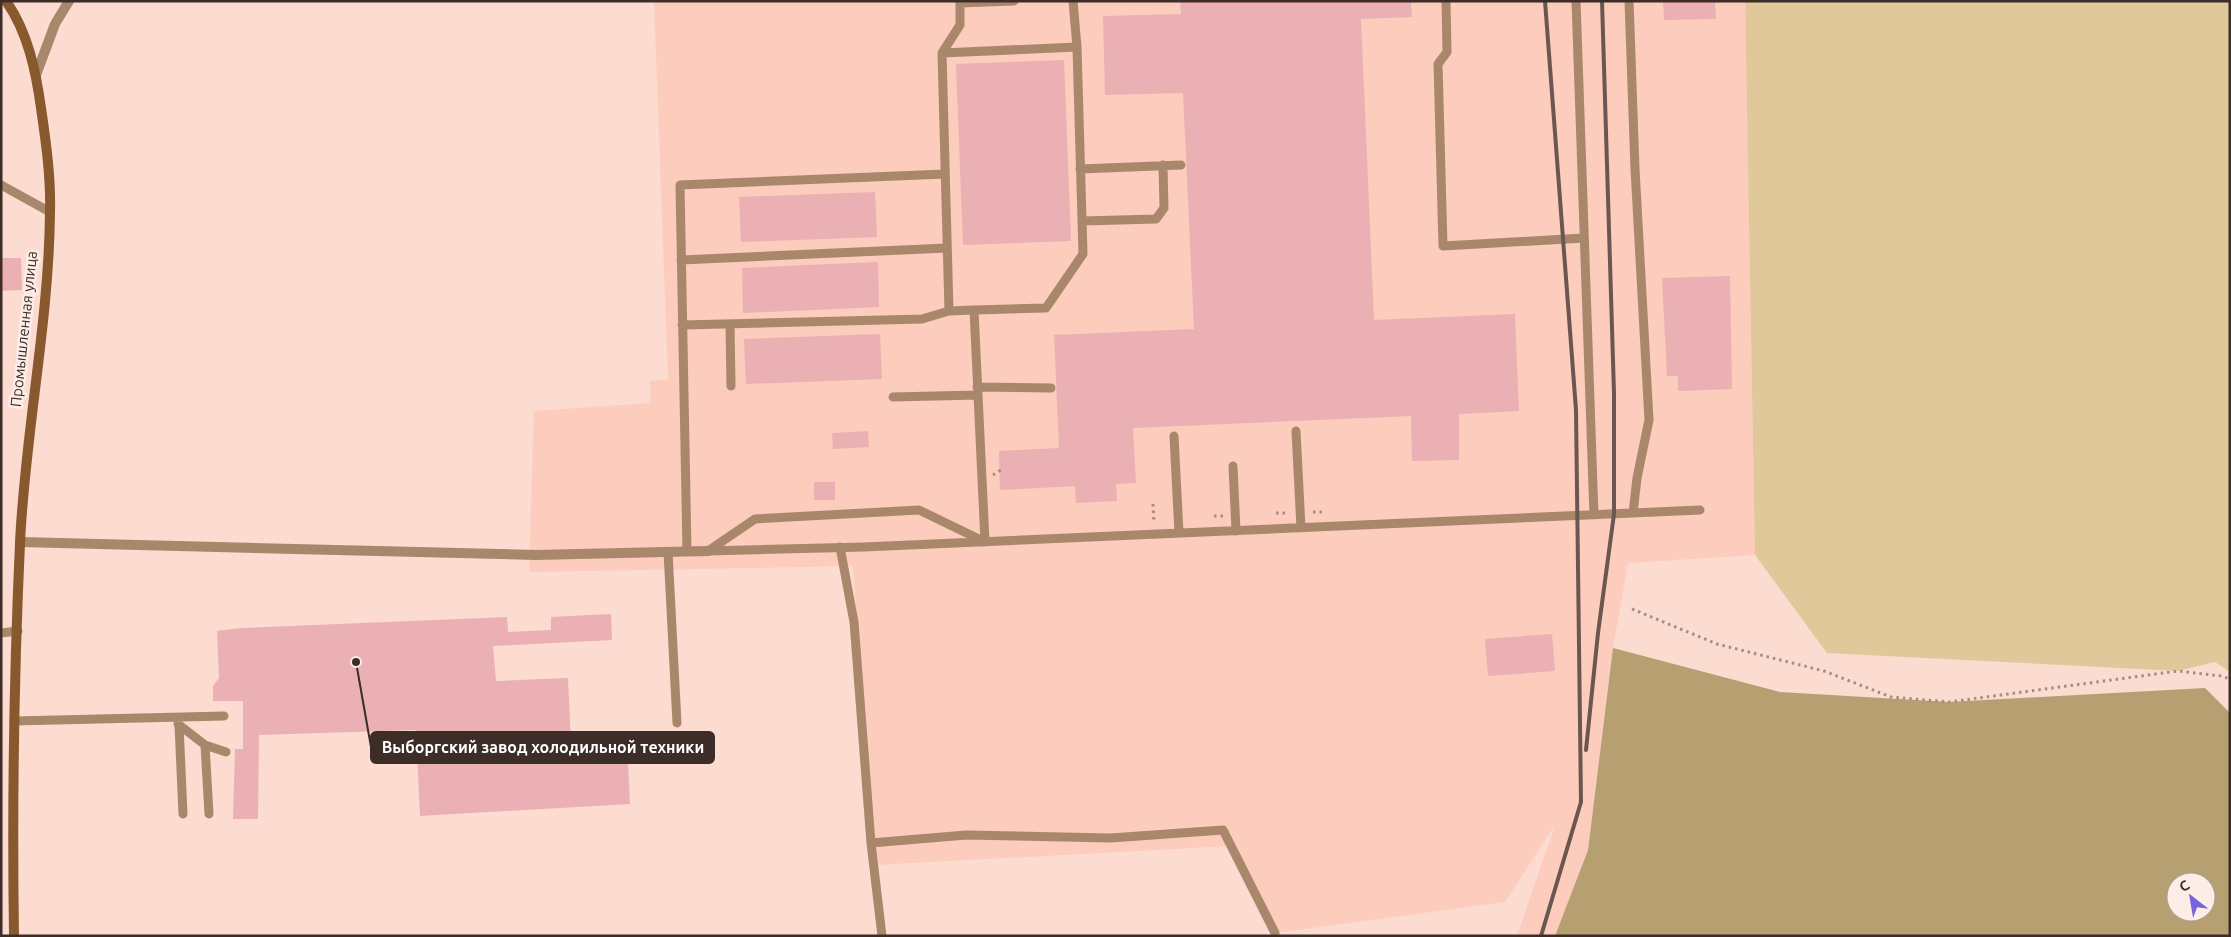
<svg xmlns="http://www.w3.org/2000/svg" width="2231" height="937" viewBox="0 0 2231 937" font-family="Ubuntu,sans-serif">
	<rect width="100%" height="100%" fill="#fcdbd1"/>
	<path fill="#fcccbc" d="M654 1H1745L1755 555 1628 563 1613 648 1588 850 1555 936H1517L1555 825 1505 902 1275 933 1231 846 874 865 853 566 529 572 534 411 651 403 650 381 668 379Z"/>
	<path fill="#e0c89b" d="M1745 1H2230V672L2215 662 2178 671 1827 653 1755 555Z"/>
	<path fill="#b69f71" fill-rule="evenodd" d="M1613 648 1780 692 1949 702 2205 688 2230 713V936H1555L1588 850ZM2176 882H2206V912H2176Z"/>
	<path fill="#eab0b3" d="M1180 1H1411L1412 17 1361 19 1374 320 1515 314 1519 411 1459 414V460L1412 461 1411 416 1133 428 1136 483 1116 484 1117 501 1076 503 1075 486 1000 490 999 451 1059 448 1054 335 1194 329 1183 93 1105 95 1103 16 1181 14Z
		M1663 1H1715L1716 19 1664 20Z
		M1064 60 1071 241 963 245 956 64Z
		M875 192 877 237 741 242 739 197Z
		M1 258H21L22 290 1 291Z
		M878 262 879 307 743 313 742 268Z
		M1730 276 1732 389 1678 391V376H1667L1662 278Z
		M880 334 882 379 746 384 744 339Z
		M868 431 869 447 833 449 832 433Z
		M814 482H835V500H814Z
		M611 614 612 640 493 646 496 681 568 678 571 745 627 742 630 804 420 816 416 730 259 735 258 819H233L235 749H243V701H213V686L219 678 217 631 241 628 507 617 508 632 551 630V617Z
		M1552 634 1555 671 1488 676 1485 639Z"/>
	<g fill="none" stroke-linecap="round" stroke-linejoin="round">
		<path stroke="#a58c85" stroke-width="3" stroke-dasharray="2.5 4" stroke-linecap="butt" d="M993 475 1001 470
			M1153 504 1154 523
			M1313 512H1322
			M1276 513H1289
			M1214 516H1224
			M1632 609 1717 644 1824 671 1891 697 1949 702 2178 671 2221 676 2230 679"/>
		<path stroke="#a9876b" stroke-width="9" d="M1073 1 1077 47
			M1446 1 1447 52 1438 64 1443 246 1584 238
			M1576 1 1594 515
			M1629 1 1635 169 1649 420 1637 478 1633 513
			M960 3 1014 1
			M942 53 960 25V1
			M1080 169 1181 165
			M1 185 50 212
			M1082 221 1156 219 1164 208 1163 165
			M681 260 947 248
			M974 310 949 311 942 53 1077 47 1083 254 1046 308 974 310 985 542
			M730 324 731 386
			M682 325 922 319 949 311
			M977 387 1051 388
			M893 397 978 395
			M1296 431 1301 528
			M1174 436 1179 533
			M1233 466 1236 531
			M840 547 854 622 871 843 882 936
			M687 551 680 185 945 174
			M708 551 864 547 1700 510
			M708 551 755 519 919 510 983 541
			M668 552 677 723
			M1 633 18 631
			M14 721 224 716
			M178 724 205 745 226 752
			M179 725 183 814
			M205 745 209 814
			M871 843 966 835 1111 838 1223 830 1275 933"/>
		<path stroke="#a9876b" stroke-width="10" d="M36 75 55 24 69 1
			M20 542 536 555 708 551"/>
		<path stroke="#89592e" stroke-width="10" d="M6 1C28 32 36 72 41 108 46 142 51 178 50 212 49 323 25 432 20 543 14 674 12 805 14 936"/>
		<path stroke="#6b5751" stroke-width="4" d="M1586 750 1598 633 1614 514V393L1602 1
			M1541 936 1581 802 1576 410 1545 1"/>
	</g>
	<g text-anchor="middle" stroke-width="5" stroke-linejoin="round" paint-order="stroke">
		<g font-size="15" fill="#3d2d29" stroke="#fdede7">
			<text transform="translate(24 329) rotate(-84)" y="5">Промышленная улица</text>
		</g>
	</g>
	<path fill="none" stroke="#3d2d29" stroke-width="2" d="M356 662L371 747"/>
	<circle fill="#3d2d29" stroke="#fdede7" stroke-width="2" cx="356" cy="662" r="5"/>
	<rect fill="#3d2d29" stroke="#3d2d29" stroke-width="2" x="371" y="732" width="343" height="31" rx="5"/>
	<g font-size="16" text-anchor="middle" font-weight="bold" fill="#fff">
		<text x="543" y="753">Выборгский завод холодильной техники</text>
	</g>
	<rect width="2231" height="937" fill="none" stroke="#3d2d29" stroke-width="5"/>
	<g transform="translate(2191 897) rotate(329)"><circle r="24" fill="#fdede7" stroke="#b0a09b"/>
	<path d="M0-4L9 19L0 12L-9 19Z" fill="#7664df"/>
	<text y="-8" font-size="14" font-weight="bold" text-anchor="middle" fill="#3d2d29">С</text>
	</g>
</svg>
